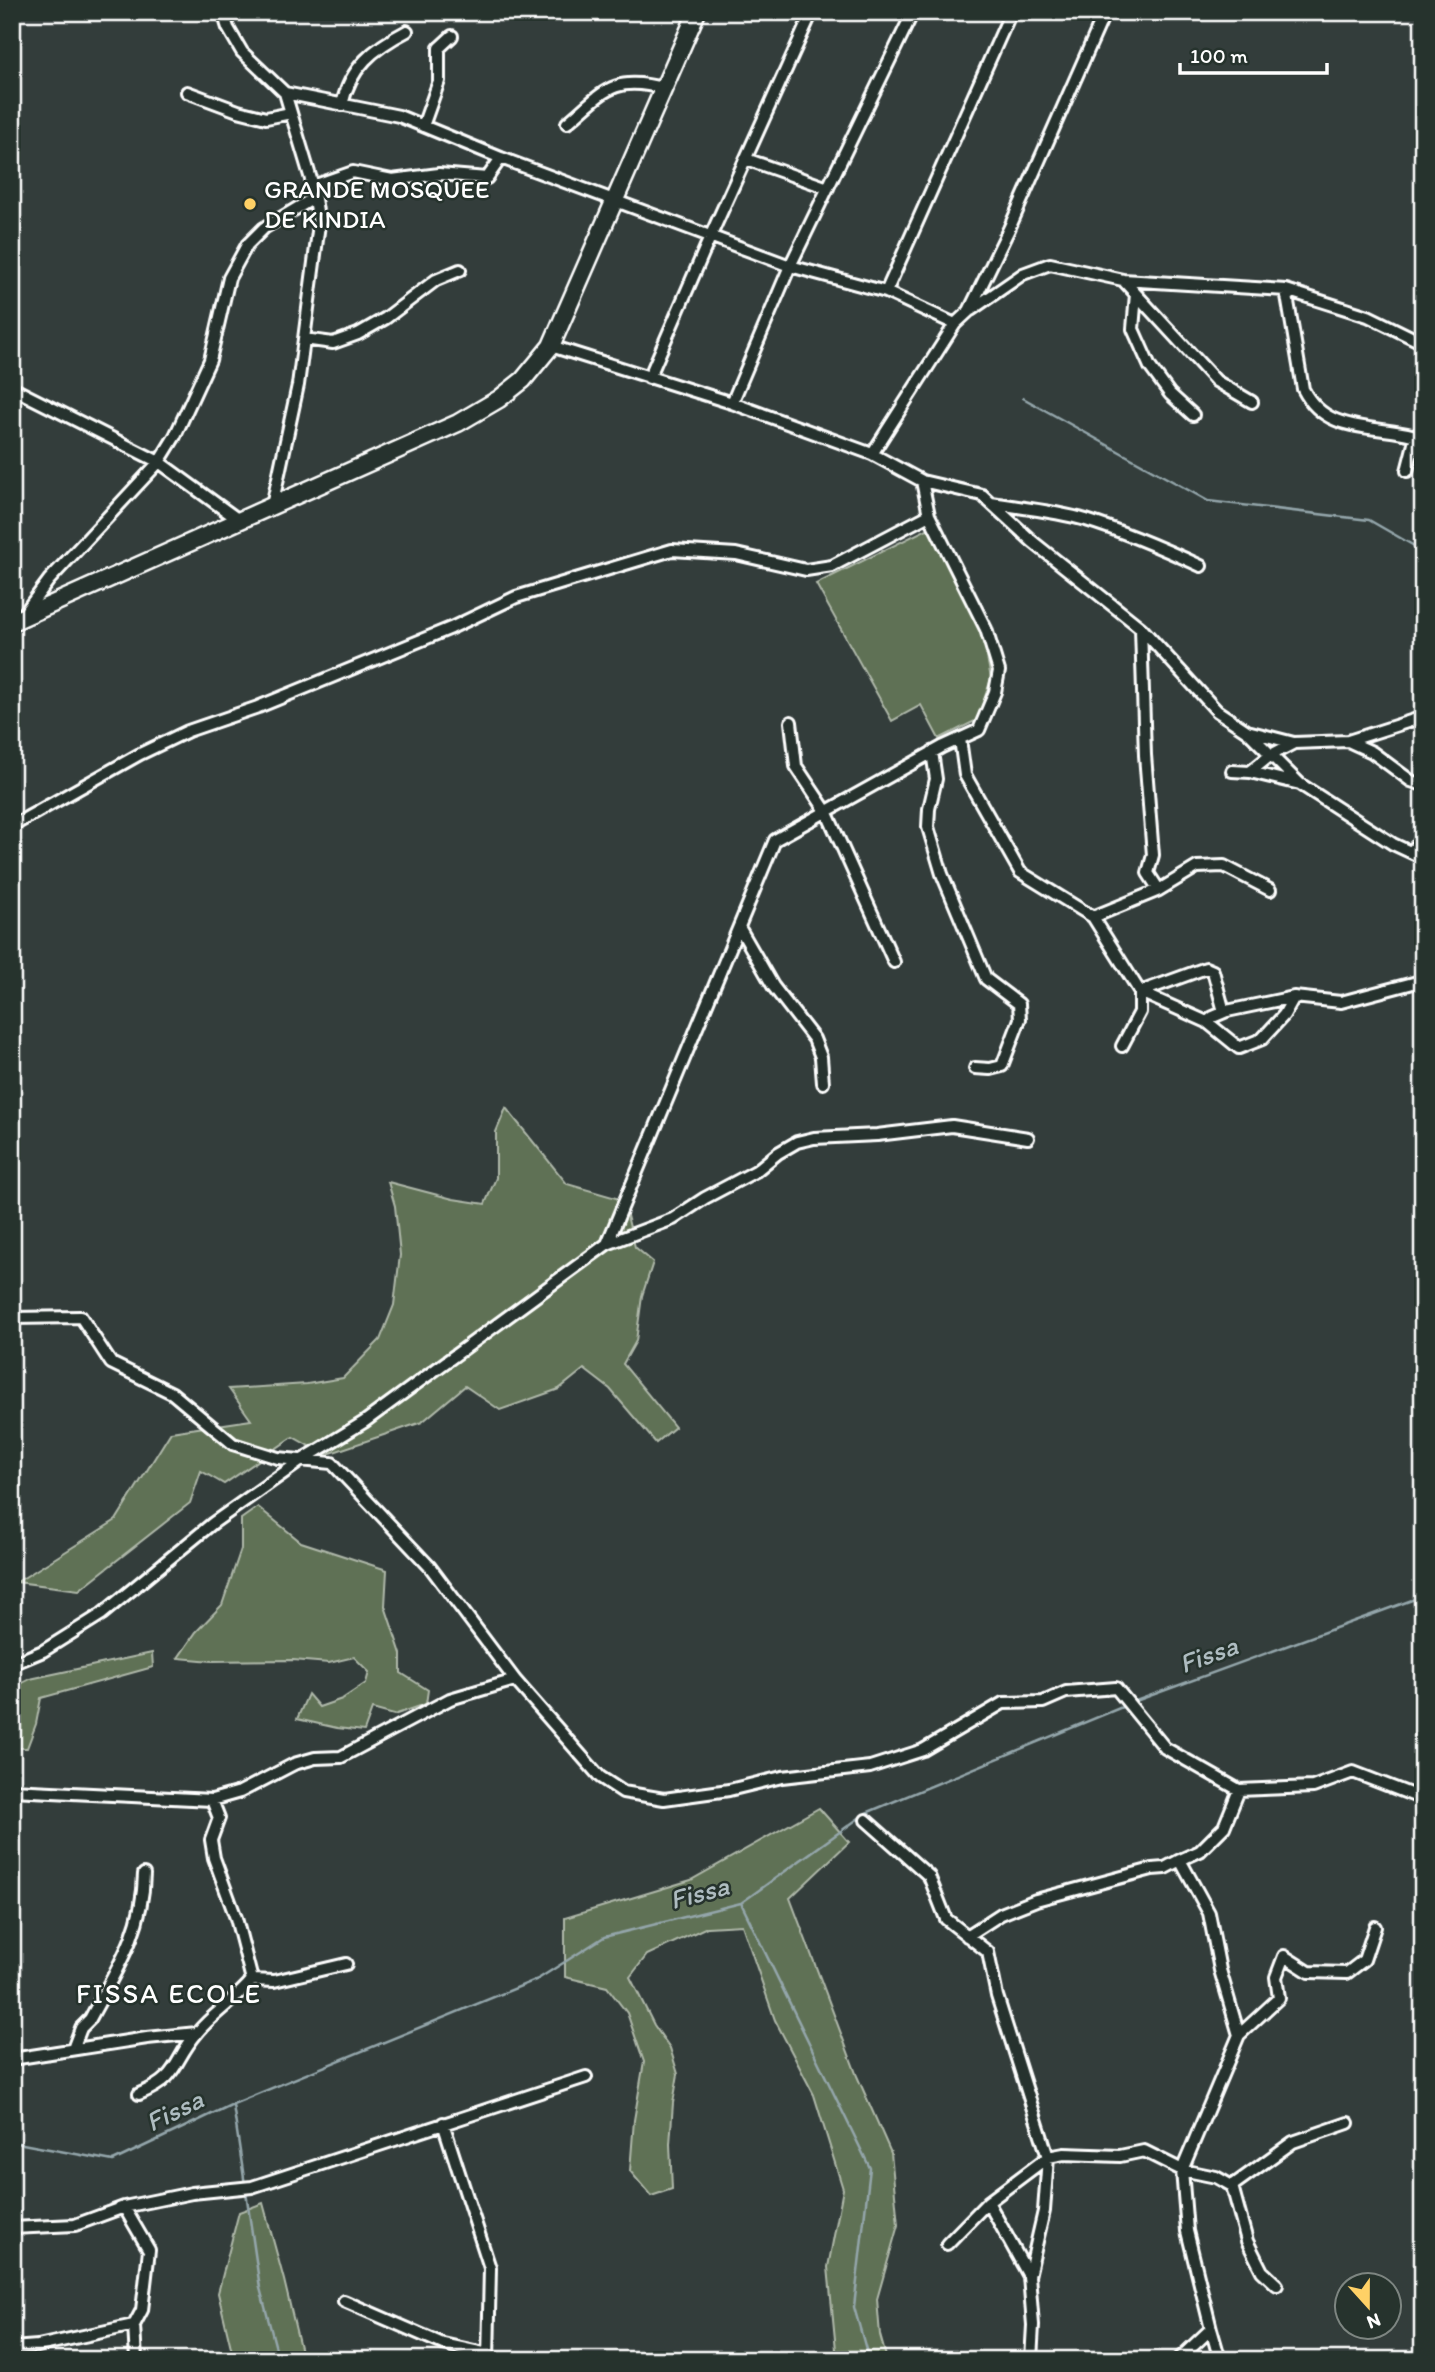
<svg xmlns="http://www.w3.org/2000/svg" width="1435" height="2372" viewBox="0 0 1435 2372" font-family="Itim,sans-serif">
	<rect width="100%" height="100%" fill="#333d3b"/>
	<filter id="ink" filterUnits="userSpaceOnUse"><feTurbulence type="fractalNoise" baseFrequency=".0143" numOctaves="2"/><feDisplacementMap in="SourceGraphic" scale="14" xChannelSelector="R" yChannelSelector="G"/><feConvolveMatrix kernelMatrix="1 2 1 2 8 2 1 2 1" color-interpolation-filters="sRGB"/></filter>
	<g filter="url(#ink)">
		<path fill="#5f7154" stroke="#afb8aa" stroke-width="2" d="M929 528 983 634 991 679 977 720 939 739 921 705 892 721 816 584Z
			M506 1108 567 1184 623 1200 635 1247 653 1262 642 1296 636 1341 623 1364 675 1427 656 1443 610 1389 584 1369 559 1389 500 1410 465 1386 422 1422 325 1455 293 1437 224 1484 201 1471 190 1503 79 1590 17 1582 116 1520 171 1432 251 1420 229 1389 307 1384 343 1378 380 1340 394 1305 400 1255 395 1206 388 1182 453 1199 485 1204 496 1178V1132Z
			M258 1507 301 1542 387 1570 385 1606 401 1654V1673L428 1690 426 1704 394 1715 372 1709 364 1731 337 1728 297 1719 308 1694 319 1707 342 1699 366 1683 369 1672 354 1657 329 1663 293 1660 212 1661 178 1658 196 1632 222 1605 241 1549V1519Z
			M152 1653 153 1667 41 1698 36 1724 27 1748H12V1688L30 1679Z
			M819 1808 849 1842 790 1898 857 2076 891 2153 898 2225 877 2299 880 2335 887 2360H837L828 2267 843 2189 814 2095 775 2020 742 1925 707 1927 647 1955 630 1977 654 2025 670 2048 678 2074 673 2103 670 2144 672 2189 651 2196 630 2171 634 2120 644 2062 627 2013 607 1987 565 1977V1918L691 1880Z
			M263 2203 284 2280 303 2360H234L218 2293 239 2212Z"/>
		<g fill="none" stroke-linecap="round" stroke-linejoin="round">
			<path stroke="#94a6ab" stroke-width="2.5" d="M1023 398 1208 501 1369 520 1423 551
				M1133 1702 1423 1596
				M741 1903 870 2168 854 2307 869 2360
				M233 2105 245 2185
				M12 2142 113 2161 233 2104 538 1979 604 1937 741 1903 866 1813 1127 1705
				M246 2192 260 2288 279 2360"/>
			<defs>
				<path id="street" d="M223 12 228 28 242 52 285 93 399 116 501 158 790 266 886 292 955 324
					M187 92 238 111 266 118 291 113
					M342 105C350 67 374 48 407 31
					M567 123C604 92 613 74 665 89
					M423 126 439 81V48L452 36
					M746 159 828 188
					M313 186 353 172 392 180 439 174 487 178 501 158
					M1123 280 1216 381 1252 402
					M1286 290 1303 389C1327 437 1379 423 1423 438
					M886 292 1011 12
					M1136 294 1133 329 1150 367 1170 394 1193 415
					M971 310 1023 274 1050 264 1123 280 1286 290 1368 316 1423 343
					M304 339 333 343 358 334 386 318 436 280 460 270
					M551 346 732 403 872 454 922 481 982 495 1033 542 1141 628 1217 711 1247 731 1294 743 1348 741 1423 717
					M649 378 711 235 812 12
					M12 388 159 462 240 521
					M732 403 790 266 913 12
					M872 454 955 324 969 311 1009 229 1105 12
					M1407 471 1416 436
					M991 503C1022 508 1055 511 1086 520 1125 532 1164 549 1201 566
					M272 506 298 385 319 224 313 186 285 93
					M23 615 49 580 159 462 175 436 210 360 229 278 247 245 264 228 314 198
					M1141 628 1145 755 1153 855 1148 873 1159 890
					M791 722 796 766 826 811 894 962
					M1249 733 1300 784 1393 844 1423 858
					M960 739 965 775 1020 872 1093 917 1140 992V1012L1122 1046
					M1348 741 1372 752 1411 781 1423 785
					M932 752 936 779 929 809 928 827 942 874 986 979 1019 1004 1020 1019 1002 1066 990 1069 975 1068
					M1232 771 1250 772 1300 784
					M1250 772 1271 755 1294 743
					M12 826 140 754 188 731 258 707 451 628 516 597 672 550 736 554 806 570 832 566 929 515
					M1411 852 1423 838
					M1093 917 1159 890 1197 867 1224 866 1270 890
					M739 927 773 986 814 1039 821 1057 823 1083
					M1140 992 1206 968 1213 971 1223 1008 1227 1011 1294 997
					M1140 992 1207 1022 1213 1017 1227 1011
					M1207 1022 1239 1048 1262 1039 1284 1015 1294 997 1341 1002 1417 982
					M607 1244 673 1219 705 1198 756 1171 778 1153 797 1142 814 1138 877 1135 952 1126 1028 1138
					M12 1318 81 1317 111 1363 172 1393 233 1444 278 1458 332 1463 430 1567 515 1680 600 1777 623 1792 664 1799 729 1790 782 1777 870 1767 923 1750 1003 1703 1043 1702 1066 1692 1116 1688 1165 1748 1239 1790 1313 1787 1353 1772 1423 1799
					M12 1664 43 1651 102 1614 213 1523 302 1460 364 1422 607 1244 775 840 942 747 979 730 995 692 999 671 986 629 929 515 922 481
					M12 1790 212 1800 240 1792 294 1764 315 1758 341 1757 450 1699 515 1680
					M1239 1790 1224 1827 1200 1851 1180 1860 1209 1913 1220 1970 1239 2035 1279 1998 1276 1977 1284 1956 1309 1972 1347 1973 1364 1960 1375 1927
					M866 1820 929 1876 946 1919 988 1952 997 1996 1048 2157 1044 2211 1029 2276
					M967 1936 1001 1914 1036 1900 1152 1869 1165 1868 1180 1860
					M252 1980 274 1981 346 1964
					M73 2049 81 2028 90 2019C116 1970 143 1932 144 1874
					M12 2059 147 2038 197 2033
					M139 2094C180 2077 172 2062 197 2033 213 2013 236 2000 252 1980L236 1918 214 1858 211 1840 219 1818 212 1800
					M443 2123 490 2268 488 2360
					M1232 2186 1293 2142 1348 2123
					M988 2202 1029 2276 1033 2325 1031 2360
					M12 2228 75 2225 124 2207 192 2193 252 2187 586 2077
					M947 2244 988 2202 1048 2157 1064 2154 1120 2156 1144 2151 1182 2170 1216 2177 1232 2186 1247 2241 1262 2271 1277 2285
					M344 2301 443 2344 488 2354
					M134 2325 136 2360
					M1211 2329 1220 2360
					M12 2348 38 2346 134 2325 142 2310 149 2250 124 2207
					M1178 2360 1211 2329 1187 2231 1182 2170 1239 2035"/>
				<path id="secondary" d="M12 622 458 423 499 399 523 380 551 346 697 12"/>
			</defs>
			<use href="#street" stroke="#fff" stroke-width="16"/>
			<use href="#secondary" stroke="#fff" stroke-width="21"/>
			<use href="#street" stroke="#26332d" stroke-width="10"/>
			<use href="#secondary" stroke="#26332d" stroke-width="16"/>
		</g>
	</g>
	<circle fill="#ffd166" stroke="#26332d" stroke-width="2.5" cx="250" cy="204" r="7"/>
	<g text-anchor="middle" stroke-width="5" stroke-linejoin="round" paint-order="stroke">
		<g font-size="26" fill="#fff" stroke="#26332d" text-anchor="start">
			<text x="264" y="198">GRANDE MOSQUEE<tspan x="264" dy="30">DE KINDIA</tspan></text>
		</g>
		<g font-size="28" font-style="italic" fill="#aebcc0" stroke="#26332d">
			<text transform="translate(1208 1654) rotate(-20)" y="10">Fissa</text>
			<text transform="translate(699 1892) rotate(-15)" y="10">Fissa</text>
			<text transform="translate(174 2110) rotate(-26)" y="10">Fissa</text>
		</g>
		<g font-size="28" letter-spacing="2" fill="#fff" stroke="#26332d">
			<text x="169" y="2003">FISSA ECOLE</text>
		</g>
	</g>
	<rect width="1435" height="2372" fill="none" stroke="#26332d" stroke-width="42"/>
	<rect x="21" y="21" width="1393" height="2330" fill="none" stroke="#fff" stroke-width="2.5" filter="url(#ink)"/>
	<g transform="translate(1368 2306) rotate(159)"><circle r="33" fill="#26332d" stroke="#7d8581" stroke-width="2"/>
	<path d="M0-5L12 26L0 18L-12 26Z" fill="#ffd166"/>
	<text y="-10" font-size="19" font-weight="bold" text-anchor="middle" fill="#ffffff">N</text>
	</g>
	<path d="M1180 63v10h147v-10" fill="none" stroke="#ffffff" stroke-width="3.5"/>
	<text x="1190" y="63" font-size="21" fill="#ffffff" stroke="#26332d" stroke-width="5" paint-order="stroke">100 m</text>
</svg>
